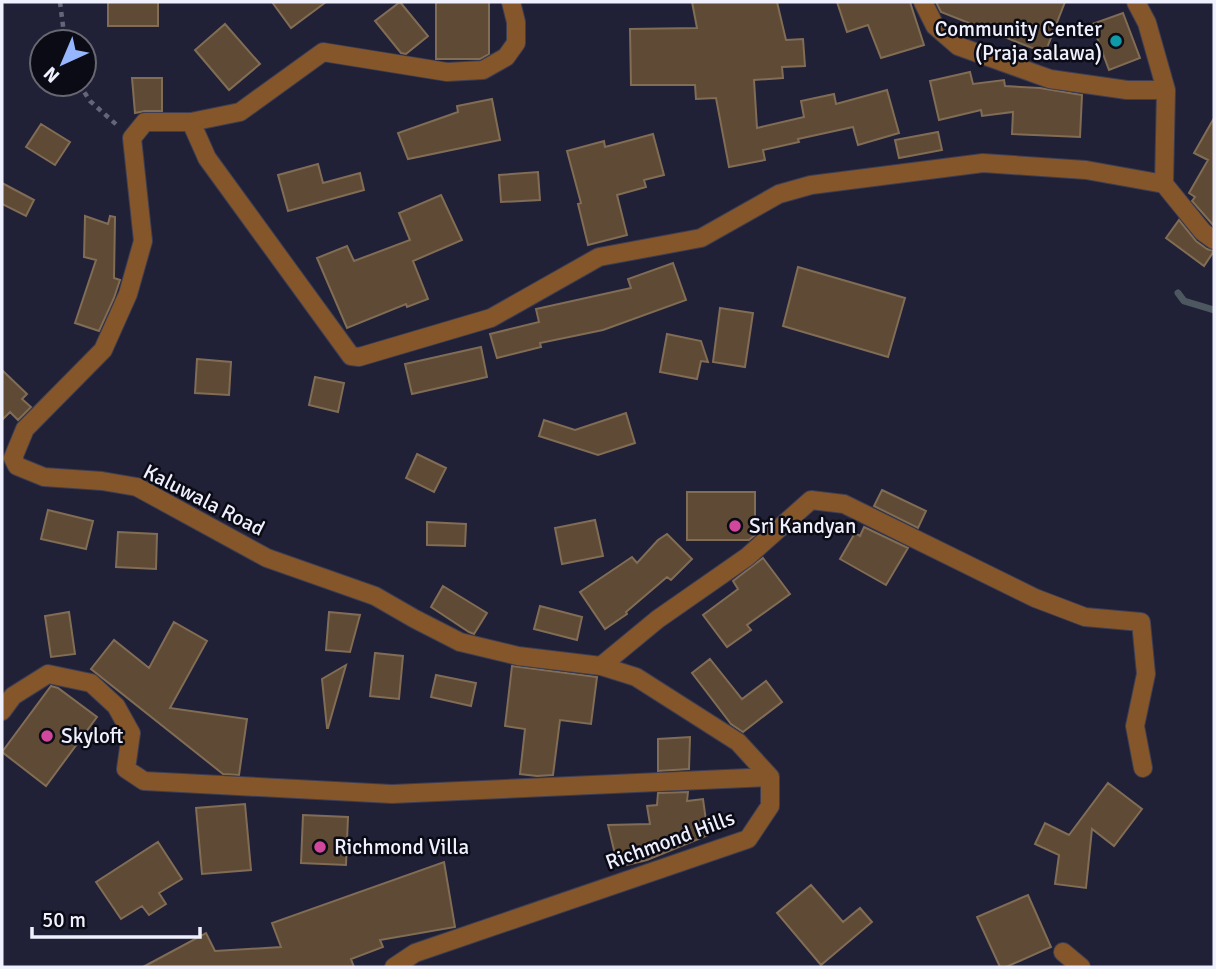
<svg xmlns="http://www.w3.org/2000/svg" width="1216" height="969" viewBox="0 0 1216 969" font-family="Signika,sans-serif">
	<rect width="100%" height="100%" fill="#202037"/>
	<g fill="none" stroke-linecap="round" stroke-linejoin="round">
		<path stroke="#4d5760" stroke-width="7" d="M1178 293 1184 301 1214 310"/>
	</g>
	<path fill="#5f4b35" stroke="#816c55" stroke-width="2" d="M108 2H158V26H108Z
		M272 2H326L291 28Z
		M400 2 428 36 406 54 401 53 375 21Z
		M436 2H489V54L480 59H436Z
		M692 2H777L786 40 803 39 805 66 782 67 783 78 754 80 757 128 804 117 801 101 834 94 836 104 887 90 899 133 858 145 853 127 798 139 799 142 763 150 765 160 729 167 716 98 696 99 695 85H631L630 29 697 28Z
		M837 2H910L924 45 881 58 868 25 847 32Z
		M936 2H1065L1045 53 941 12Z
		M1123 13 1140 58 1109 70 1092 24Z
		M225 24 260 64 229 90 195 50Z
		M970 72 973 84 1004 80 1005 86 1040 88 1082 95 1080 137 1012 134 1013 112 982 116 981 110 939 120 930 81Z
		M132 78H162V111H145L135 113Z
		M492 99 500 140 408 159 398 133 458 112 457 106Z
		M1214 118V226L1192 201 1195 197 1189 193 1208 160 1194 153Z
		M41 124 70 142 55 165 26 147Z
		M938 132 942 150 899 158 895 140Z
		M653 134 664 175 644 180 646 187 617 195 627 235 588 245 578 204 581 203 567 151 604 141 605 147Z
		M318 164 323 183 360 173 364 190 288 211 278 175Z
		M538 172 540 200 501 202 499 175Z
		M2 183 34 200 26 216 2 204Z
		M441 195 462 240 413 261 428 299 407 307 406 304 347 328 317 258 347 246 354 261 410 240 399 213Z
		M85 216 108 224 110 216 115 217 114 278 120 280 114 298 99 331 75 323 96 260 84 257Z
		M1179 220 1196 241 1207 249 1214 251 1204 266 1166 238Z
		M673 263 686 300 603 330 540 343 541 347 497 358 490 334 539 322 536 309 631 288 628 279Z
		M798 267 905 298 888 357 783 326Z
		M720 308 753 313 745 367 713 362Z
		M667 334 701 341 708 362 701 361 697 379 660 372Z
		M481 347 487 377 412 394 405 364Z
		M197 359 231 362 229 395 195 393Z
		M2 370 27 394 22 399 31 407 18 420 10 412 2 420Z
		M315 377 344 383 338 412 309 405Z
		M626 413 635 443 598 455 539 436 544 420 575 430Z
		M417 454 446 468 434 492 406 478Z
		M882 490 926 511 918 528 874 506Z
		M687 492H755V535L749 540H687Z
		M48 510 93 521 86 549 41 539Z
		M595 520 603 556 562 564 555 528Z
		M427 522 466 524 465 546 427 545Z
		M864 527 908 548 886 585 840 559 855 533 860 536Z
		M118 532 157 534 156 569 116 567Z
		M667 534 692 559 671 580 667 577 626 612 627 614 605 629 580 592 632 557 637 563 658 540Z
		M763 558 790 594 747 625 751 630 727 647 703 615 738 589 733 581Z
		M443 586 487 613 474 634 469 632 431 607Z
		M540 606 582 617 577 640 534 629Z
		M69 612 75 654 51 657 45 616Z
		M329 612 360 615 350 652 326 650Z
		M174 622 207 641 170 708 247 719 239 775 223 774 91 669 114 640 149 668Z
		M375 653 403 656 399 699 370 696Z
		M710 659 742 699 766 681 782 702 743 732 731 724 692 673Z
		M346 665 328 728H327L322 679Z
		M512 666 597 677 591 724 560 720 553 775 537 776 520 774 525 729 505 726Z
		M436 675 476 683 471 706 431 697Z
		M51 686 58 688 97 717 46 786 2 752Z
		M690 737 689 769 658 771V739Z
		M1108 783 1142 809 1114 846 1092 829 1086 888 1055 884 1059 855 1035 844 1045 823 1069 835Z
		M688 792 687 801 703 799 708 835 647 860 618 867 608 825 650 824 647 806 657 805 658 793Z
		M245 804 251 870 202 874 196 808Z
		M303 815 348 817 346 865 301 863Z
		M158 842 182 879 159 893 166 904 149 915 142 906 121 919 96 882Z
		M444 862 455 927 380 940 383 947 351 959 354 967H143L206 933 215 951 281 947 272 923Z
		M811 885 843 922 860 908 872 922 821 965 777 913Z
		M1028 895 1051 947 1006 967H1000L977 917Z"/>
	<g fill="none" stroke-linecap="round" stroke-linejoin="round">
		<defs>
			<path id="minor" d="M923 2 935 26 958 46 1050 79 1127 90H1166
				M1136 2 1147 23 1166 90 1164 184 1203 232 1214 240
				M191 122 207 158 351 356 359 357 491 318 599 257 701 238 779 194 811 185 983 163 1086 170 1164 184
				M601 666 658 619 747 557 811 500 844 504 1035 598 1085 617 1141 622 1146 674 1135 726 1143 768
				M2 711 13 696 48 674 91 683 116 706 131 733 126 769 144 781 392 794 770 777
				M1063 952 1081 967
				M394 967 415 953 748 839 770 806V777L738 742 636 677 601 666 518 656 460 642 415 619 375 596 267 558 137 487 102 481 44 477 17 466 13 458 25 429 103 350 128 294 143 241 132 138 145 122H191L240 112 323 52 447 72 483 70 506 57 516 43V22L511 2"/>
		</defs>
		<use href="#minor" stroke="#3d3d53" stroke-width="20"/>
		<path stroke="#656579" stroke-width="4.5" stroke-dasharray="5 5" stroke-linecap="butt" d="M60 2 65 42
			M79 84 90 101 118 126"/>
		<use href="#minor" stroke="#84562a" stroke-width="18"/>
	</g>
	<circle fill="#0f9aa8" stroke="#0b0b15" stroke-width="2.5" cx="1116" cy="41" r="7"/>
	<g fill="#d1479c" stroke="#0b0b15" stroke-width="2.5">
		<circle cx="735" cy="526" r="7"/>
		<circle cx="47" cy="736" r="7"/>
		<circle cx="320" cy="847" r="7"/>
	</g>
	<g text-anchor="middle" stroke-width="5" stroke-linejoin="round" paint-order="stroke">
		<g font-size="21" fill="#f0f1fe" stroke="#0b0b15" text-anchor="start">
			<text x="1102" y="36" text-anchor="end">Community Center<tspan x="1102" dy="24">(Praja salawa)</tspan></text>
			<text x="749" y="533">Sri Kandyan</text>
			<text x="61" y="743">Skyloft</text>
			<text x="334" y="854">Richmond Villa</text>
		</g>
		<g font-size="21" fill="#f0f1fe" stroke="#0b0b15">
			<text transform="translate(204 500) rotate(27)" y="7">Kaluwala Road</text>
			<text transform="translate(670 840) rotate(-20)" y="7">Richmond Hills</text>
		</g>
	</g>
	<rect width="1216" height="969" fill="none" stroke="#f0f1fe" stroke-width="7"/>
	<g transform="translate(63 63) rotate(224)"><circle r="33" fill="#0b0b15" stroke="#676772" stroke-width="2"/>
	<path d="M0-5L12 26L0 18L-12 26Z" fill="#96b6fd"/>
	<text y="-10" font-size="19" font-weight="bold" text-anchor="middle" fill="#f0f1fe">N</text>
	</g>
	<path d="M32 927v10h168v-10" fill="none" stroke="#f0f1fe" stroke-width="3.5"/>
	<text x="42" y="927" font-size="21" fill="#f0f1fe" stroke="#0b0b15" stroke-width="5" paint-order="stroke">50 m</text>
</svg>
